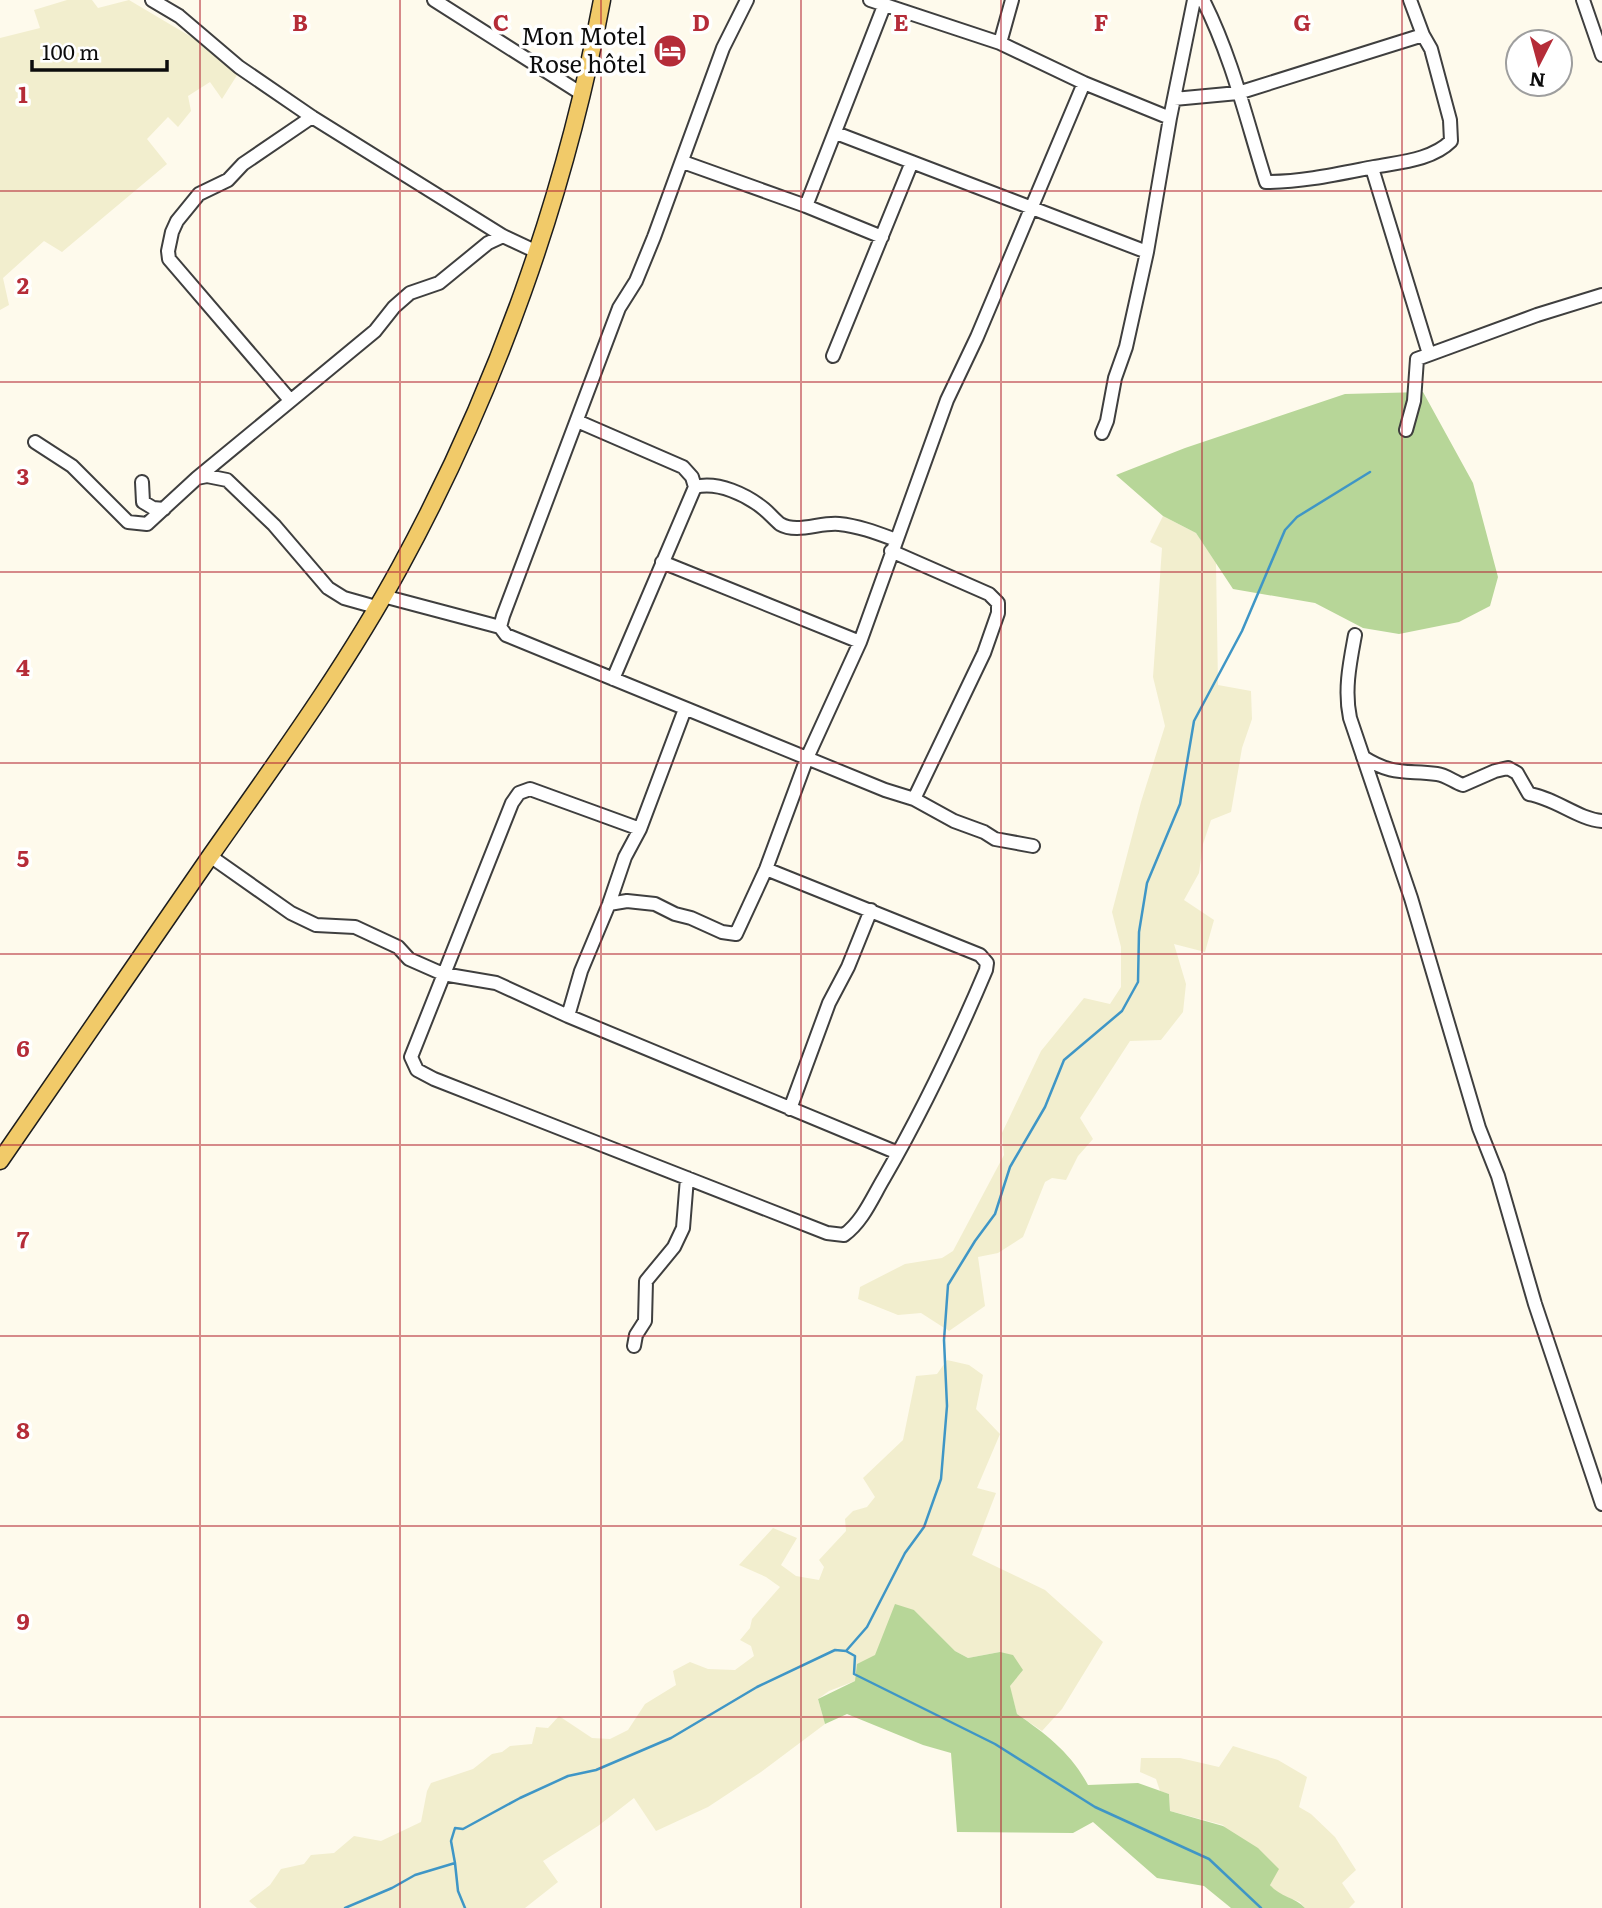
<svg xmlns="http://www.w3.org/2000/svg" width="1602" height="1908" viewBox="0 0 1602 1908" font-family="Literata,serif">
	<rect width="100%" height="100%" fill="#fefaec"/>
	<path fill="#f2eece" d="M67 0H92L98 8 129 0 210 48 239 72 222 99 210 82 188 96 191 111 178 127 168 117 147 139 167 164 62 252 44 241 3 278 9 305 0 310V38L40 28 34 10Z
		M1163 516 1196 533 1216 563 1218 685 1251 691 1252 719 1242 748 1231 812 1211 820 1203 844 1199 873 1184 900 1214 920 1205 952 1174 944 1186 984 1183 1012 1161 1040 1130 1041 1080 1118 1093 1139 1078 1156 1066 1180 1052 1178 1045 1182 1023 1237 998 1253 978 1257 985 1306 949 1331 921 1313 898 1315 858 1299 860 1287 905 1264 942 1258 953 1251 1004 1155 1002 1133 1041 1051 1084 998 1110 1004 1121 987V947L1112 912 1141 802 1165 726 1153 677 1162 548 1150 542Z
		M947 1360 969 1365 983 1375 976 1409 1000 1434 977 1488 996 1493 972 1555 1045 1590 1103 1642 1062 1709 1042 1731 1017 1714 1000 1652 968 1658 955 1651 914 1610 855 1681 829 1691 818 1699 825 1724 761 1772 708 1807 656 1831 634 1798 598 1826 543 1861 558 1882 525 1908H257L249 1901 270 1885 281 1869 304 1864 311 1855 334 1853 354 1836 381 1841 421 1822 427 1791 431 1783 473 1769 492 1754 502 1752 510 1746 532 1744 536 1727 548 1728 559 1716 592 1738 610 1739 628 1730 645 1704 676 1685 673 1671 690 1662 708 1669 735 1670 754 1656 751 1646 740 1640 750 1628 752 1619 780 1587 766 1577 739 1565 773 1528 797 1538 781 1565 796 1576 819 1580 824 1567 819 1560 846 1531 845 1519 853 1511 867 1507 875 1497 863 1478 903 1440 916 1376 937 1374Z
		M1233 1746 1278 1760 1307 1777 1299 1807 1311 1814 1335 1837 1356 1870 1342 1883 1355 1902 1349 1908H1305L1300 1902 1276 1893 1223 1825 1170 1811 1169 1794 1160 1791 1156 1779 1140 1772 1141 1758H1180L1219 1767Z"/>
	<path fill="#b7d698" d="M1423 392 1473 483 1498 577 1490 606 1459 622 1399 634 1363 628 1315 603 1233 589 1196 533 1163 516 1116 475 1185 448 1345 394Z
		M895 1604 914 1610 955 1651 968 1658 1000 1652 1013 1655 1023 1670 1010 1686 1017 1714C1046 1734 1071 1753 1088 1785L1138 1783 1169 1794 1170 1811 1223 1826 1258 1848 1279 1869 1270 1885C1280 1897 1295 1897 1305 1908H1231L1204 1886 1157 1878 1093 1822 1073 1833 957 1832 951 1753 923 1745 847 1714 825 1724 818 1699 855 1681 857 1664 875 1655Z"/>
	<g fill="none" stroke-linecap="round" stroke-linejoin="round">
		<path stroke="#3f96c6" stroke-width="2.5" d="M846 1651 867 1627 905 1553 924 1527 941 1479 947 1406 944 1340 948 1285 975 1241 995 1214 1010 1167 1045 1107 1064 1060 1122 1011 1138 982 1139 932 1147 883 1180 804 1194 721 1242 631 1285 530 1297 517 1370 472
			M455 1863 451 1841 455 1828 463 1829 520 1798 568 1776 596 1770 671 1738 757 1687 835 1650 846 1651 855 1656 854 1674 995 1744 1095 1807 1209 1859 1261 1908
			M345 1908 392 1888 415 1875 455 1863 458 1891 465 1908"/>
		<defs>
			<path id="minor" d="M152 0 179 16 239 67 312 117 503 236 537 252
				M434 0 582 94
				M870 0 1000 43 1084 83 1170 118
				M1203 0C1232 57 1247 122 1266 182 1303 182 1338 174 1374 167 1400 162 1432 160 1451 141L1450 120 1431 49 1423 35 1410 0
				M1583 0 1602 55
				M1000 43 1012 0
				M1174 99 1238 93 1423 35
				M836 133 1147 252
				M683 162 806 206 882 237
				M1372 168 1429 354
				M806 206 884 6
				M833 356 912 162
				M290 400 169 259 168 251 172 232 177 221 199 194 228 180 243 164 312 117
				M577 421 683 467 692 477 695 487 613 679
				M1406 430 1414 401 1417 359 1537 315 1602 295
				M1102 433 1107 421 1115 378 1126 347 1147 252 1170 118 1194 0
				M35 442 72 466 128 522 147 524 197 478 375 331 394 307 410 293 439 283 488 243 503 236
				M197 478 207 476 227 480 274 525 328 588 344 598 376 607
				M142 482 143 502 153 508 164 509
				M695 487C718 481 747 495 764 509 770 514 775 520 780 524 797 534 820 522 839 524 859 526 877 533 896 540
				M891 551 989 594 998 603V613L984 653 914 799
				M662 562 860 642
				M383 596 500 627 506 635 885 790 914 799 954 821 984 832 995 839 1033 846
				M500 627 503 616 619 308 636 281 654 237 723 48 747 0
				M1355 635C1350 662 1344 690 1350 718L1411 898 1479 1128 1498 1176 1535 1304 1602 1504
				M1363 757C1393 776 1405 770 1437 774 1446 775 1454 782 1463 785L1495 771 1508 768 1517 773 1529 794C1555 798 1578 819 1602 821
				M640 829 530 789 519 793 512 803 411 1057 417 1070 434 1079 827 1233 844 1235C863 1221 872 1198 884 1178 922 1112 956 1041 986 970L987 963 980 955 766 869
				M210 856 291 913 316 925 355 927 398 947 409 959 443 974 496 983 568 1016 898 1153
				M609 904 627 901 655 904 675 914 691 918 722 932 736 934 766 869 807 758 860 642 947 400 977 337 1084 83
				M568 1016 581 971 609 904 625 857 640 829 685 709
				M790 1109 829 1003 848 967 871 910
				M634 1346 636 1335 645 1321 646 1281 674 1247 683 1228 687 1178"/>
			<path id="major" d="M0 1161C71 1059 140 957 211 855 277 761 345 668 400 567 496 391 565 197 602 0"/>
		</defs>
		<use href="#minor" stroke="#3f3f3f" stroke-width="16"/>
		<use href="#major" stroke="#1d1d1d" stroke-width="19"/>
		<use href="#minor" stroke="#fff" stroke-width="12"/>
		<use href="#major" stroke="#f1ca69" stroke-width="16"/>
	</g>
	<path fill="none" stroke="#b52c38" stroke-width="2" stroke-opacity="0.55" d="M200 0V1908M400 0V1908M601 0V1908M801 0V1908M1001 0V1908M1202 0V1908M1402 0V1908M0 191H1602M0 382H1602M0 572H1602M0 763H1602M0 954H1602M0 1145H1602M0 1336H1602M0 1526H1602M0 1717H1602"/>
	<defs>
		<symbol id="hotel-disc" viewBox="-11 -11 22 22"><circle r="9.5" fill="#b52c38" stroke="#fff"/><path d="M-6-4.5h1.5V1H6V5H4.5V3h-9V5H-6ZM-4 0a1.8 1.8 0 1 1 3.6 0ZM.5 0V-2.5h3Q6-2.5 6 0Z" fill="#fff"/></symbol>
	</defs>
	<g fill-rule="evenodd">
		<use href="#hotel-disc" x="651" y="32" width="38" height="38"/>
	</g>
	<g text-anchor="middle" stroke-width="7" stroke-linejoin="round" paint-order="stroke">
		<g font-size="24" fill="#0c0c0c" stroke="#fff" text-anchor="end">
			<text x="646" y="45">Mon Motel<tspan x="646" dy="28">Rose hôtel</tspan></text>
		</g>
	</g>
	<g font-size="23" text-anchor="middle" font-weight="bold" fill="#b52c38" stroke="#fff" stroke-width="7" stroke-linejoin="round" paint-order="stroke">
		<text x="300" y="31">B</text>
		<text x="501" y="31">C</text>
		<text x="701" y="31">D</text>
		<text x="901" y="31">E</text>
		<text x="1101" y="31">F</text>
		<text x="1302" y="31">G</text>
		<text x="23" y="103">1</text>
		<text x="23" y="294">2</text>
		<text x="23" y="485">3</text>
		<text x="23" y="676">4</text>
		<text x="23" y="867">5</text>
		<text x="23" y="1057">6</text>
		<text x="23" y="1248">7</text>
		<text x="23" y="1439">8</text>
		<text x="23" y="1630">9</text>
	</g>
	<g transform="translate(1539 63) rotate(186)"><circle r="33" fill="#ffffff" stroke="#9e9e9e" stroke-width="2"/>
	<path d="M0-5L12 26L0 18L-12 26Z" fill="#b52c38"/>
	<text y="-10" font-size="19" font-weight="bold" text-anchor="middle" fill="#0c0c0c">N</text>
	</g>
	<path d="M32 60v10h135v-10" fill="none" stroke="#0c0c0c" stroke-width="3.5"/>
	<text x="42" y="60" font-size="21" fill="#0c0c0c" stroke="#ffffff" stroke-width="5" paint-order="stroke">100 m</text>
</svg>
